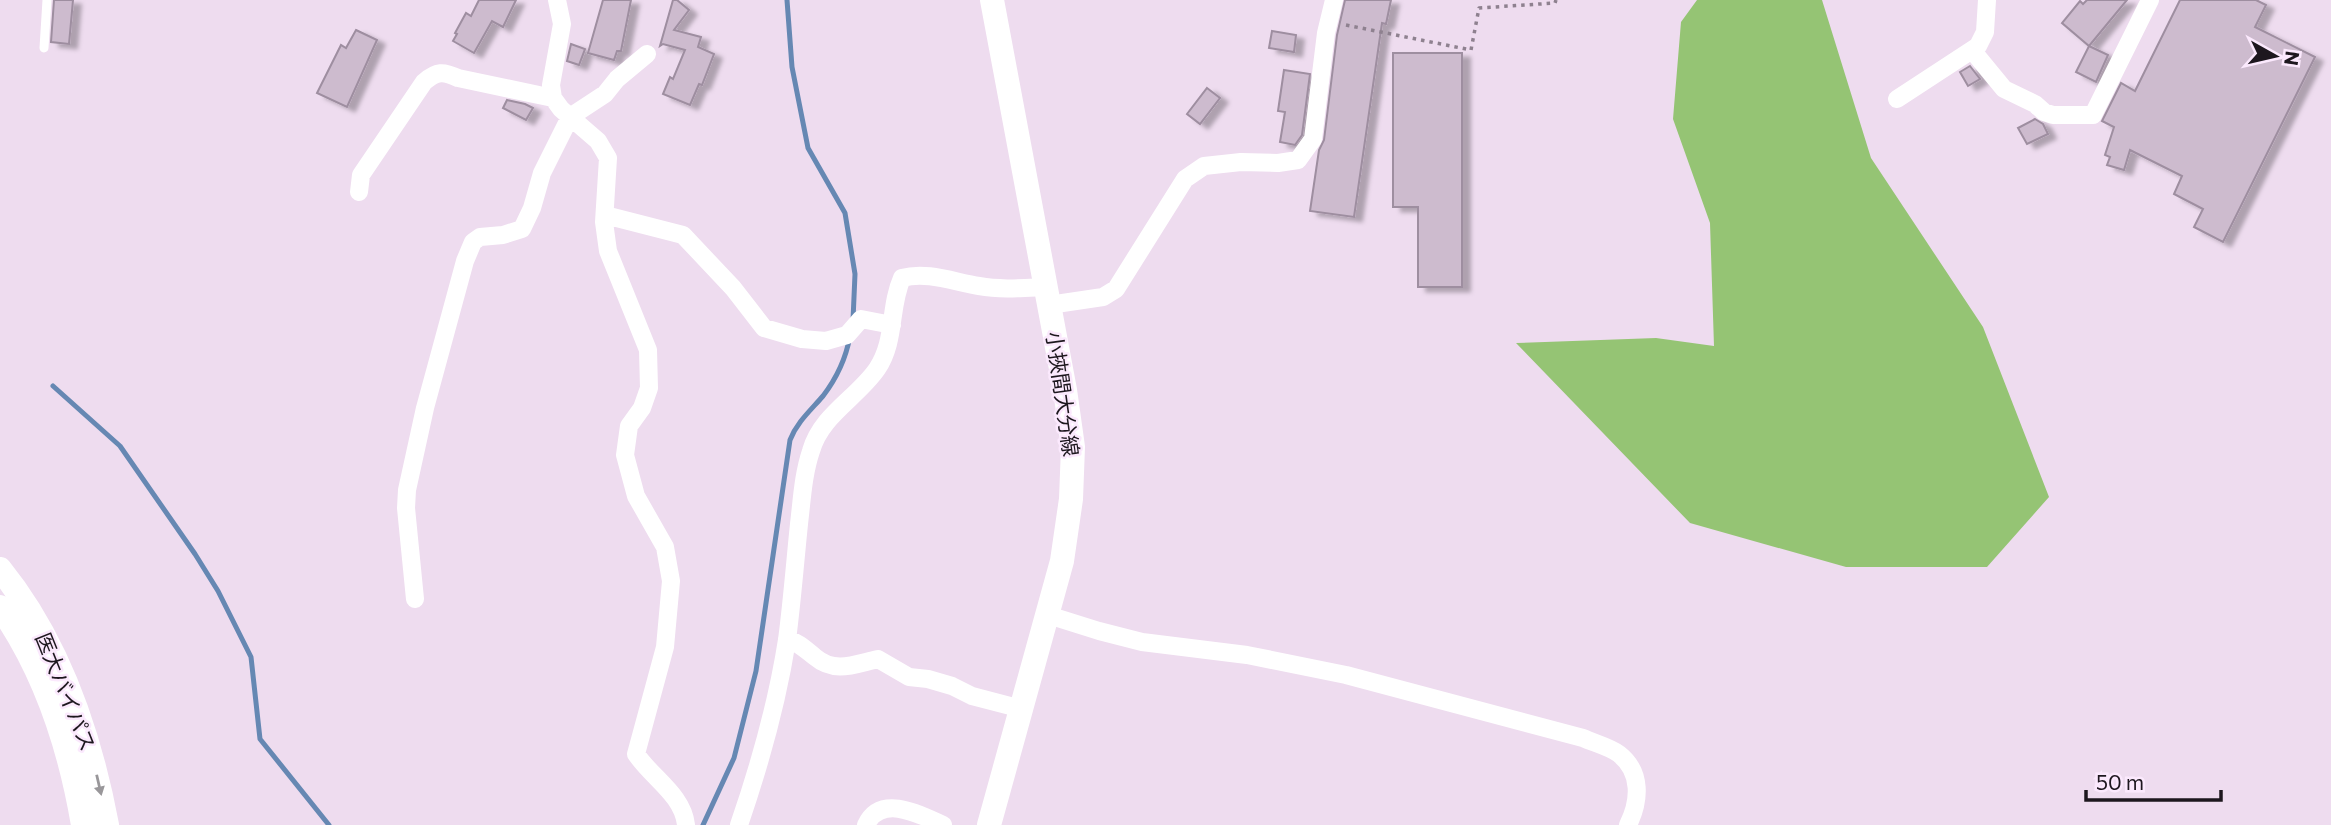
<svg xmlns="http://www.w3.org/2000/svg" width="2331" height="825" viewBox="0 0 2331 825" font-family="Commissioner,'Noto Sans JP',sans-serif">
	<defs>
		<filter id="shadow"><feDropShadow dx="8" dy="4.5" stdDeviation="2" flood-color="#0004"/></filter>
	</defs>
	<rect width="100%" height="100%" fill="#eedcef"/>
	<path fill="#95c474" d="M1697 0H1822L1871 158 1983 327 2049 497 1987 567H1846L1690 523 1516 343 1656 338 1714 346 1710 223 1673 119 1681 22Z"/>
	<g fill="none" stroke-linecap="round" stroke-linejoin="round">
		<path stroke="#6688b3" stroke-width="5" d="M787 0 792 67 808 148 845 213 855 274 853 320
			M53 386 120 446 195 554 218 591 251 657 260 739 329 825
			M703 825 734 758 756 671 790 440C797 422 811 410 823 396 836 379 846 358 850 336"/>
	</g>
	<path fill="#cdbbce" stroke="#9e8ea0" stroke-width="2" filter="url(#shadow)" d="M54 0H73L69 44 51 42Z
		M479 0H516L503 27 492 21 474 53 453 41 457 34 455 33 466 13 471 16Z
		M603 0H631L621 51H617L614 60 588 53Z
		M673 0H677L689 10 674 30 701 37 698 47 714 54 702 85 699 84 690 105 663 94 670 77 673 79 685 50 663 44 660 46Z
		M1345 0H1391L1386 24 1382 23 1354 217 1310 211 1319 150 1324 140 1337 35Z
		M2087 0H2127L2089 46 2062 23 2080 1 2083 4Z
		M2180 0H2256L2266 5 2255 27 2315 57 2223 242 2194 227 2203 209 2174 194 2182 176 2130 150 2124 170 2107 165 2110 157 2105 155 2114 127 2102 121 2121 83 2135 91Z
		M356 30 377 40 347 107 317 93 341 45 346 48Z
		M1272 31 1296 35 1294 52 1269 48Z
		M571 44 585 49 579 65 567 61Z
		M2089 46 2108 55 2096 82 2076 72Z
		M1393 53H1462V287H1418V207H1393Z
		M1970 66 1980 79 1968 86 1960 72Z
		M1284 70 1310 74 1302 135 1295 145 1280 142 1285 112 1278 111Z
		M1207 88 1220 98 1200 124 1187 114Z
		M507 100 525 104 533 108 526 120 503 108Z
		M2035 119 2043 124 2048 134 2027 144 2018 128Z"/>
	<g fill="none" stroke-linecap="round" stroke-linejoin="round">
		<path stroke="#8e818f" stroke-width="3.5" stroke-dasharray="3.5 5" stroke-linecap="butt" d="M1346 25 1471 50 1479 8 1555 3 1556 0"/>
		<path stroke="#fff" stroke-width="9" d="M44 48 47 0"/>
		<path stroke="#fff" stroke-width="18" d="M557 0 562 24 551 85 553 98 561 109 598 141 608 158 604 222 608 251 648 350 649 388 642 408 629 426 625 455 636 496 665 547 671 581 665 647 636 754C652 778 683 795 686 825
			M1972 50 2004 89 2035 104 2044 112 2053 115H2093L2150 0
			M1897 99 1978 46 1985 32 1987 0
			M359 192 361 175 424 82C437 71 443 71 458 78L553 98
			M605 215 683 235 733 288 764 328 802 339 826 341 847 335 861 319 892 325
			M1049 305 1103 297 1116 289 1185 179 1204 166 1241 162 1278 163 1298 160 1313 139 1326 33 1334 0
			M415 599 406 508 407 490 425 408 465 261 473 242 480 237 503 235 522 229 532 208 542 173 570 117 605 94 617 79 647 54
			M1048 615 1099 631 1142 642 1247 655 1346 675 1583 738C1594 743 1610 747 1619 754 1642 772 1640 801 1628 825
			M787 639C798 642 806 650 815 657 835 674 855 664 878 659L909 677 928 679 952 686 972 696 1022 709
			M739 825C760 764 777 704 787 640 792 602 795 563 799 524 802 499 803 475 811 451 821 415 857 398 877 369 896 341 889 307 902 278 927 271 954 282 979 286 1001 290 1023 288 1045 287
			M866 825C881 793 921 815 943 825"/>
		<path stroke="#fff" stroke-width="24" d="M0 569C59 642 90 734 107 825
			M0 607C45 671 70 748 83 825
			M989 825 1062 561 1071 499 1073 447 1065 390 992 0"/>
	</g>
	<defs><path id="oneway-solid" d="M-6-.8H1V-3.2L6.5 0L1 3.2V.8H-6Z" transform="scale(1.75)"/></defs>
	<use fill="#99979a" href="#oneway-solid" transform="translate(99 785) rotate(77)"/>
	<g text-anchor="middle" stroke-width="5" stroke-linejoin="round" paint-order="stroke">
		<g font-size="21" fill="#1d171e" stroke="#fbe9fd">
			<text transform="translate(1062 394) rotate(82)" y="7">小挾間大分線</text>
			<text transform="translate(65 692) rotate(68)" y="7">医大バイパス</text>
		</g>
	</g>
	<g transform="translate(2275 56) rotate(98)" stroke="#fbe9fd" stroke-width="5" paint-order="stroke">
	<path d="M0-5L12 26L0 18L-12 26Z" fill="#1d171e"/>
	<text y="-10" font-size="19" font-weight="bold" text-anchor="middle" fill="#1d171e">N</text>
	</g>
	<path d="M2086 790v10h135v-10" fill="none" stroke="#1d171e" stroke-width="3.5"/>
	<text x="2096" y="790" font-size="21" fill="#1d171e" stroke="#fbe9fd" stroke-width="5" paint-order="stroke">50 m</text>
</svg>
